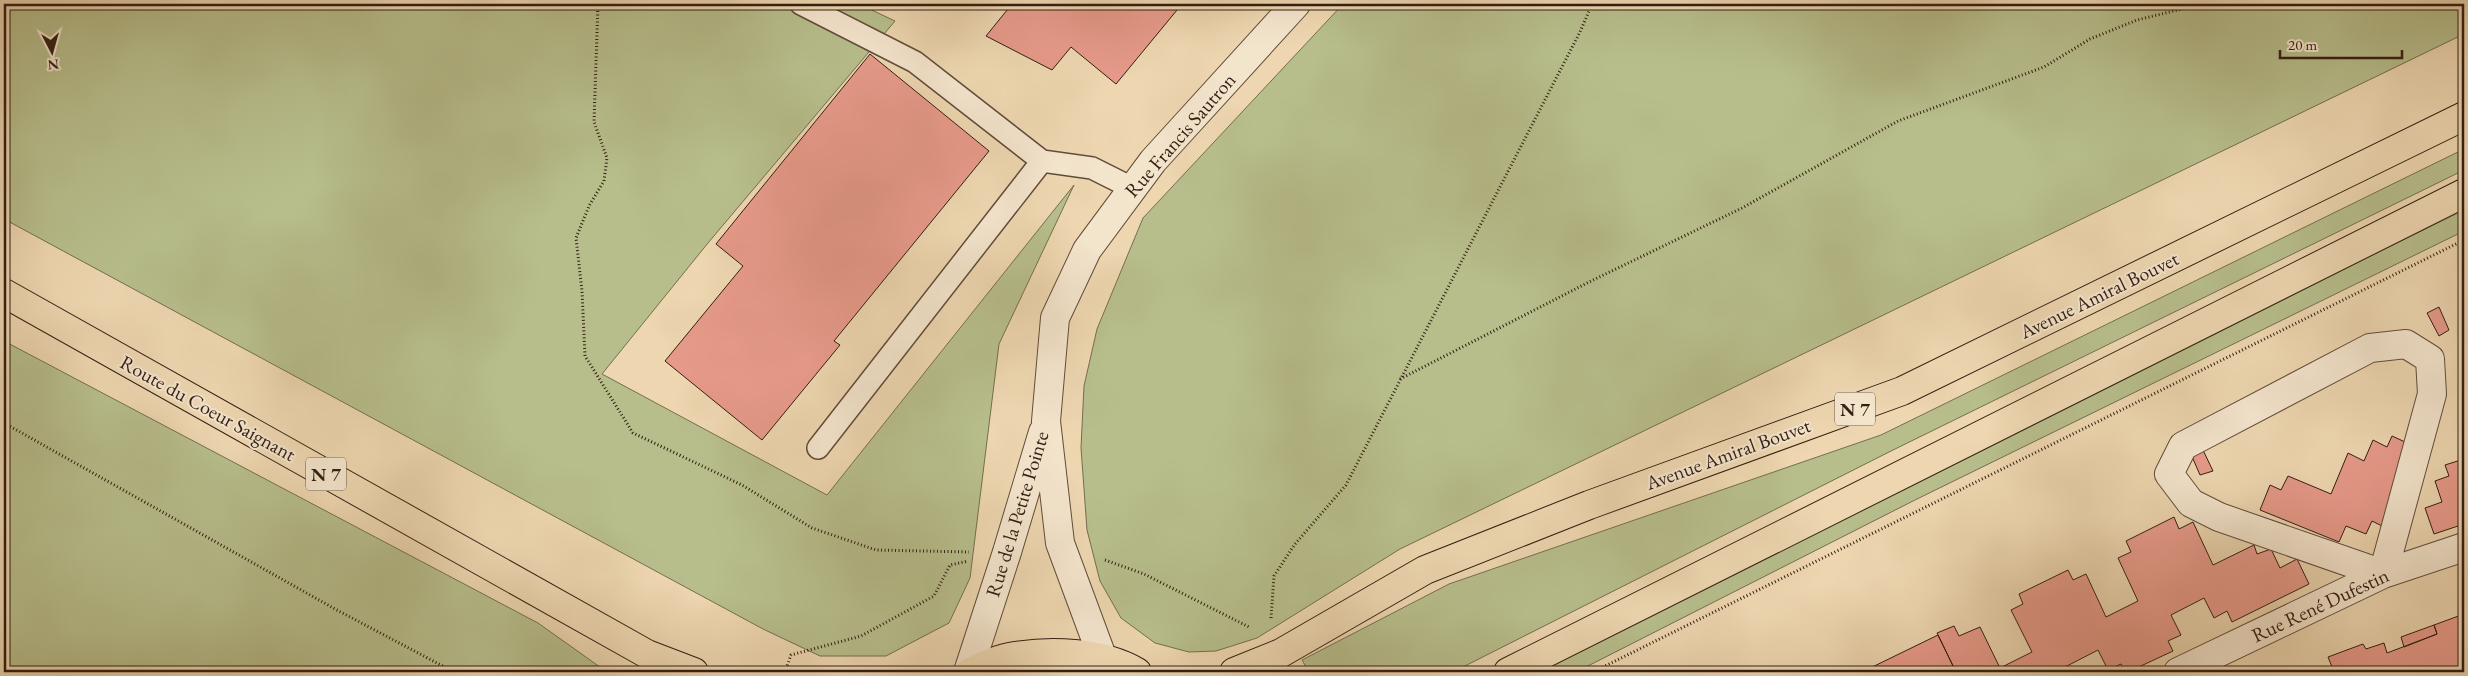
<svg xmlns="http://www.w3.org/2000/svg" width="2468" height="676" viewBox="0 0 2468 676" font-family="'EB Garamond',serif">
	<rect width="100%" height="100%" fill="#edd6b0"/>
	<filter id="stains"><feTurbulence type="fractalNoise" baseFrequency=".004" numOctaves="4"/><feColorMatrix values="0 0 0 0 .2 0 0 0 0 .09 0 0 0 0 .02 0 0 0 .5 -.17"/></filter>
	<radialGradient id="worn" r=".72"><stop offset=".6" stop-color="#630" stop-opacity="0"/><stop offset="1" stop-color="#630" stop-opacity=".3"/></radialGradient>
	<path fill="#b7be8c" stroke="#746e50" d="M4 4H859L895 21 708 243 602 374 827 495 1074 185 999 344 970 578 949 623 886 656H820L763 629 4 219Z
		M1343 4H2464V34L1400 549 1257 638 1216 651 1189 652 1155 643 1121 618 1100 581 1087 530 1081 448 1084 386 1097 329 1143 218Z
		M2464 149V170L1891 451 1453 672H1309L1302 660 1449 584 1881 435Z
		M2464 210V231L1915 500 1576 672H1527Z
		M4 341 538 623 607 672H4Z"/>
	<path fill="#e79a8a" stroke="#321e13" d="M1012 4H1182L1116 84 1071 47 1052 70 986 36Z
		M870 54 989 151 834 341 840 345 762 440 665 361 743 266 716 244Z
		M2439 307 2449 330 2439 336 2427 313Z
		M2392 436 2414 446 2382 526 2372 521 2366 534 2346 526 2339 542 2260 510 2270 485 2281 490 2288 476 2331 494 2348 453 2364 461 2373 440 2387 447Z
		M2202 448 2213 471 2200 475 2190 452Z
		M2464 459V524L2434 534 2425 508 2442 502 2435 481 2449 476 2445 465Z
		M2174 517 2179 529 2193 522 2213 565 2254 545 2257 554 2271 549 2280 568 2297 559 2309 584 2232 622 2227 611 2214 618 2204 598 2171 615 2181 635 2168 641 2173 651 2128 672H2125L2121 664 2108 670 2098 650 2065 667 2068 672H1956L1937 633 1954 626 1959 636 1980 627 2000 668 2032 652 2011 610 2023 604 2019 594 2068 570 2073 580 2086 574 2106 617 2138 601 2118 558 2131 552 2126 541Z
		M2464 614V667L2452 672H2334L2328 657 2363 644 2366 649 2384 643 2387 653 2437 634 2434 625Z
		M2434 625 2437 634 2404 647 2401 637Z
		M1938 635 1956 672H1862Z"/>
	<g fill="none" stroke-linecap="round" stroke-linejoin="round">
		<defs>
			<path id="lane" d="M801 4 915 62 1042 161 1092 168 1132 188
				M818 448 1042 161"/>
			<path id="street" d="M2406 344 2430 359 2432 394 2383 574 2219 517 2191 503 2169 474 2183 446 2370 348Z
				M1103 659 1060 543 1046 421 1055 318 1087 250 1153 161 1296 4
				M968 672 1007 552 1043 432
				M2178 672 2383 574 2464 547"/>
			<path id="primary" d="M4 293 647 654 694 672
				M970 672C982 667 996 659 1009 657 1049 650 1101 651 1137 672
				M1234 672 1281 653 1425 570 1589 505 1902 391 2464 116
				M1508 672 2464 193"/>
		</defs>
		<use href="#lane" stroke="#614c3a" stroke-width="24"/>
		<use href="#street" stroke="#614c3a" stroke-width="30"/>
		<use href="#primary" stroke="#321e13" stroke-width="30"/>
		<path stroke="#321e13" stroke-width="3" stroke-dasharray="1 2.5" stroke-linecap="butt" d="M598 4 594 122 607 158 604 181 589 206 576 238 582 291 585 356 633 433 742 485 812 528 876 550 969 552
			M1400 379 1589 282 1742 208 1898 121 2044 67 2090 39 2137 20 2190 7 2234 4
			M4 423 335 609 454 672
			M1105 560 1144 574 1249 627
			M1271 618 1274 576 1295 544 1346 485 1580 32 1592 4
			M785 672 791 655 861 636 934 596 950 565 968 561
			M1593 672 2464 240"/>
		<use href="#lane" stroke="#f3e4cc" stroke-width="21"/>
		<use href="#street" stroke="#f3e4cc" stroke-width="28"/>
		<use href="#primary" stroke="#edd6b0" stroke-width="28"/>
	</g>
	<g text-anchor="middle" stroke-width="4" stroke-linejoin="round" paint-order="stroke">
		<g fill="#f3e4cc" stroke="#6c594a" stroke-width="1">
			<rect x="1835" y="392.5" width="40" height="33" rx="4"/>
			<rect x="306" y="457.5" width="40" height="33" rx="4"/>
		</g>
		<g font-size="19" font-weight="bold" fill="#321e13">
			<text x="1855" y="416">N 7</text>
			<text x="326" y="481">N 7</text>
		</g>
		<g font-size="20" fill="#321e13" stroke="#f3e4cc">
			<text transform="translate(1180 135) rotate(-49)" y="7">Rue Francis Sautron</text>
			<text transform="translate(2099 295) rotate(-26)" y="7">Avenue Amiral Bouvet</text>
			<text transform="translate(208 408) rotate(29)" y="7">Route du Coeur Saignant</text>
			<text transform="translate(1728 454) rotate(-20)" y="7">Avenue Amiral Bouvet</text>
			<text transform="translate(1017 514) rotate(-73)" y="7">Rue de la Petite Pointe</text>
			<text transform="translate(2320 605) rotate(-25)" y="7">Rue René Dufestin</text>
		</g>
	</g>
	<rect width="2468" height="676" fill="none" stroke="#edd6b0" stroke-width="20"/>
	<rect x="5" y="5" width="2458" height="666" fill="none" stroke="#321e13" stroke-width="2.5"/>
	<rect x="10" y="10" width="2448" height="656" fill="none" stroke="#321e13"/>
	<g transform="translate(52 52) rotate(174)" stroke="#f3e4cc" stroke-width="4" paint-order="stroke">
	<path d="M0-4L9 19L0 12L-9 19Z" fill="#321e13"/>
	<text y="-8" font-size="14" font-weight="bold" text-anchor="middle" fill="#321e13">N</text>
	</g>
	<path d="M2280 50v8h122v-8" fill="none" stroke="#321e13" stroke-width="2.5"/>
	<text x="2288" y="50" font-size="15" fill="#321e13" stroke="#f3e4cc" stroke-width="4" paint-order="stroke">20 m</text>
	<rect width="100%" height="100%" filter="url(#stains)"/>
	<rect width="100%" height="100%" fill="url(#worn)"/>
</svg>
